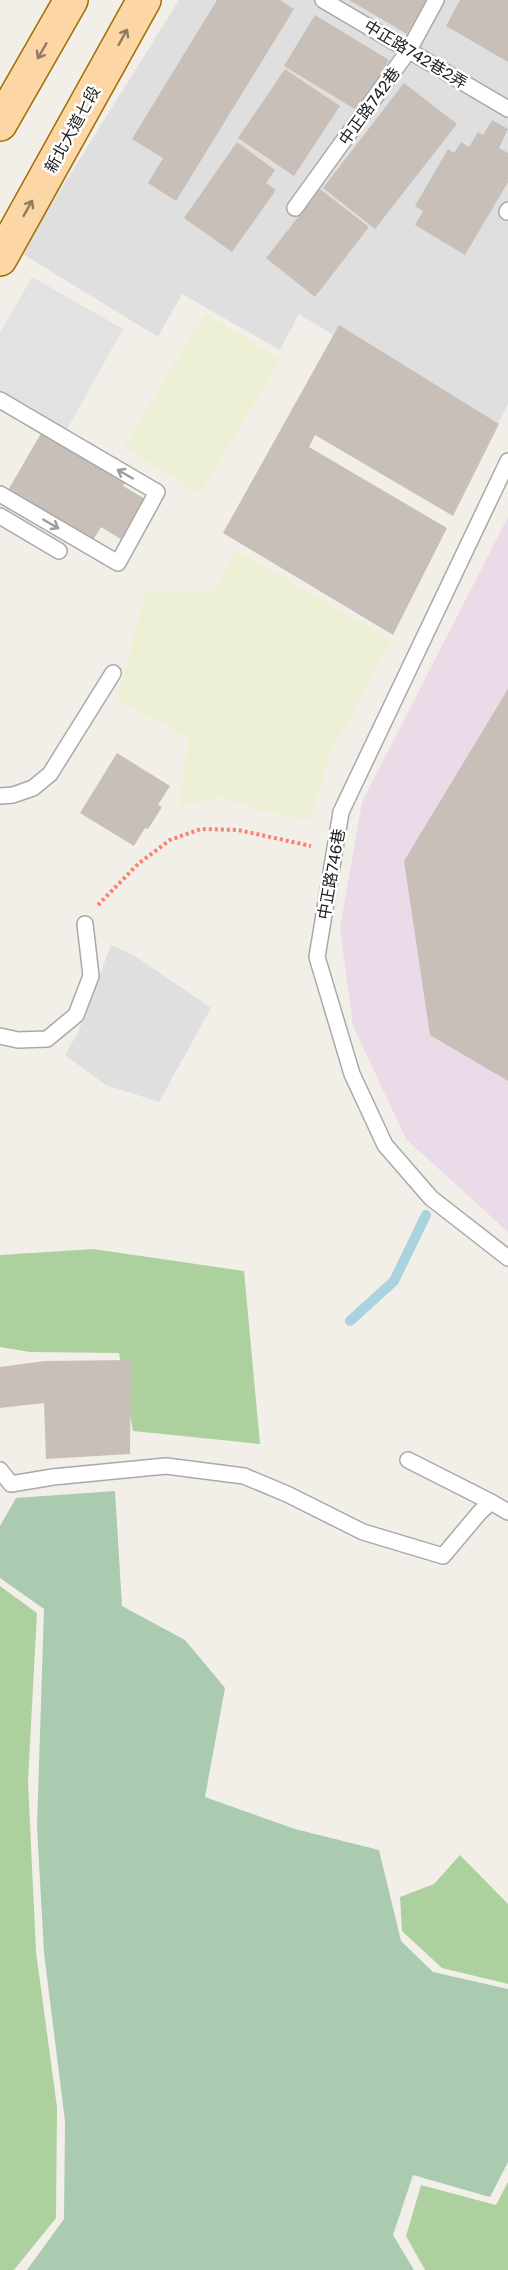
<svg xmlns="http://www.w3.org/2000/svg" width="508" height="2270" viewBox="0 0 508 2270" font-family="'Golos Text','Noto Sans TC',sans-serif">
	<rect width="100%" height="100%" fill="#f2efe9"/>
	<path fill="#e0dfdf" d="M179 0H508V404L493 433 299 314 280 350 182 294 158 337 21 253Z
		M111 945 135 956 211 1008 159 1102 106 1085 65 1055 79 1030Z"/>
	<path fill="#ebdbe8" d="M508 517V1232L406 1139 353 1026 340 928 362 802Z"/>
	<path fill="#eef0d5" d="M205 313 281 359 200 494 124 447Z
		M236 550 392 640 330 754 309 820 256 809 219 797 179 806 188 738 117 700 146 591 213 592Z"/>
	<path fill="#add19e" d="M93 1249 244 1271 260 1444 133 1431 119 1353 30 1352 0 1347V1255Z
		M0 1586 37 1613 28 1781 36 1952 57 2107 56 2218 14 2270H0Z
		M460 1855 508 1904V1984L442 1968 402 1931 400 1897 434 1884Z
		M508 2182V2270H425L406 2236 421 2185 496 2205Z"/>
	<path fill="#aacbaf" d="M115 1491 122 1606 185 1640 225 1688 205 1797 295 1829 379 1850 401 1941 433 1972 508 1989V2162L490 2197 413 2175 393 2235 414 2270H27L64 2219 65 2121 44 1953 37 1827 44 1609 0 1578V1526L16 1498Z"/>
	<path fill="#e2e2e2" d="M32 277 123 329 66 431 0 393V333Z"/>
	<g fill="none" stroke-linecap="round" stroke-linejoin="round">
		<path stroke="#aad3df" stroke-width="10" d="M350 1321 394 1281 426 1215"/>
	</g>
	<path fill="#c7bfb8" d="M217 0H280L294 9 176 201 148 183 163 158 132 139Z
		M349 0H426L407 34Z
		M460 0H508V62L446 26Z
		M315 15 389 60 358 111 284 66Z
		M285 69 340 106 294 176 238 138Z
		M404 83 457 124 375 229 323 188Z
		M492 120 508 129 499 148 508 153V182L465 255 415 225 423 211 415 206 448 149 454 153 461 142 469 147 478 132 483 135Z
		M237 142 275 170 266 183 276 190 232 252 184 218Z
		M320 189 369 227 315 297 266 258Z
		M339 325 499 424 453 516 315 435 309 447 447 528 393 635 223 533Z
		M43 430 127 478 123 486 147 500 124 541 101 527 92 542 7 492Z
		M508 689V1081L430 1035 404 861Z
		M117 753 170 786 158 805 162 807 148 829 145 828 134 846 80 813Z
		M131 1360 130 1454 46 1459 44 1403 0 1408V1367L45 1361Z"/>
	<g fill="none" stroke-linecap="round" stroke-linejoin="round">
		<defs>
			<path id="lane" d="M323 0 508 109
				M295 208 409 50 436 0
				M507 212 508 210
				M0 400 157 492 118 563 0 494
				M508 461 341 812 317 957 352 1074 385 1145 431 1198 508 1258
				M0 516 59 551
				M0 796 13 795 33 788 50 774 113 673
				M0 1036 18 1040 47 1039 76 1015 91 976 85 924
				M408 1460 491 1502
				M0 1470 11 1484 53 1477 166 1466 244 1476 287 1494 363 1532 443 1556 480 1512 491 1502 508 1512"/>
			<path id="primary" d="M0 124 71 0
				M0 259 144 0"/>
		</defs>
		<use href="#lane" stroke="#a9a9a9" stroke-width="18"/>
		<use href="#primary" stroke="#a06b00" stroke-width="36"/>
		<path stroke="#fa8072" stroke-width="4" stroke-dasharray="3 3" stroke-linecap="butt" d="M98 905 138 864 170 840 201 829 238 830 311 846"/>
		<use href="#lane" stroke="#fff" stroke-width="15"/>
		<use href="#primary" stroke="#fcd6a4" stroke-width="33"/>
	</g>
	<defs><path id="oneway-shaft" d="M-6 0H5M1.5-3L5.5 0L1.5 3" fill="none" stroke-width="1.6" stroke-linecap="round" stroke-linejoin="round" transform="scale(1.5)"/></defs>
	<g stroke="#8f7c63">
		<use href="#oneway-shaft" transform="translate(123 37) rotate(-61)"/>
		<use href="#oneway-shaft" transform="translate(42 51) rotate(120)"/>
		<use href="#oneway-shaft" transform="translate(28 208) rotate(-61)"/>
	</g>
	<g stroke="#9c9c9c">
		<use href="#oneway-shaft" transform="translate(125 474) rotate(-150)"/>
		<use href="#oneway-shaft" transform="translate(51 524) rotate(30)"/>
	</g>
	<g text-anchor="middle" stroke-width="5" stroke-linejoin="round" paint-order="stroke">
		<g font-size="16" fill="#222" stroke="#fff">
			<text transform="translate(416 54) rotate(31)" y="6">中正路742巷2弄</text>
			<text transform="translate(369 106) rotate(-54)" y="6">中正路742巷</text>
			<text transform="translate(72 129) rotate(-61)" y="6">新北大道七段</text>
			<text transform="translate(331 874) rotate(-80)" y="6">中正路746巷</text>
		</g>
	</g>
</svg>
